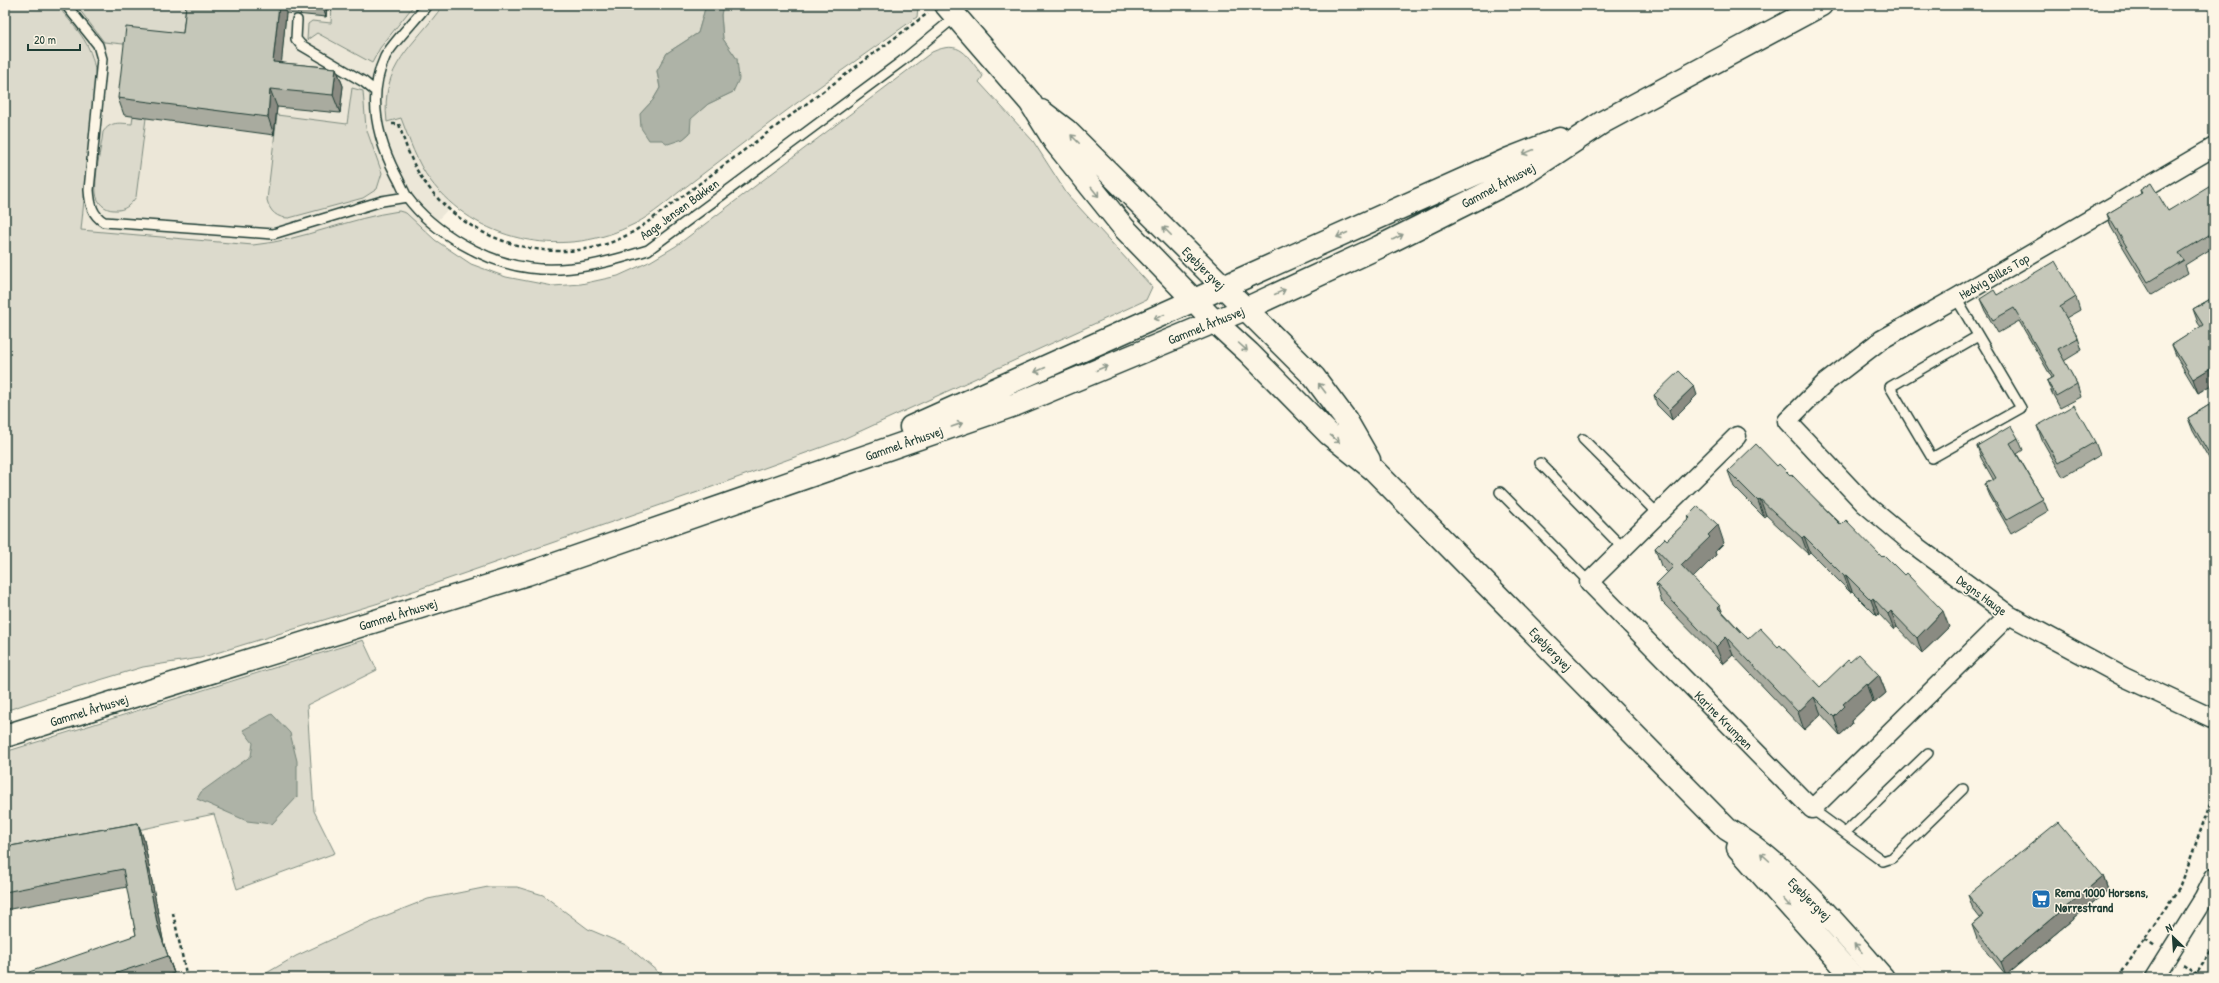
<svg xmlns="http://www.w3.org/2000/svg" width="2219" height="983" viewBox="0 0 2219 983" font-family="'Patrick Hand',sans-serif">
	<rect width="100%" height="100%" fill="#fcf5e5"/>
	<filter id="ink" filterUnits="userSpaceOnUse"><feTurbulence type="fractalNoise" baseFrequency=".025" numOctaves="2"/><feDisplacementMap in="SourceGraphic" scale="8" xChannelSelector="R" yChannelSelector="G"/><feConvolveMatrix kernelMatrix="1 2 1 2 8 2 1 2 1" color-interpolation-filters="sRGB"/></filter>
	<g filter="url(#ink)">
		<path fill="#ece7d8" d="M36 5H460L429 179 452 205 395 265 54 278Z"/>
		<path fill="#dcdacc" stroke="#7e8c80" d="M5 5H57C79 33 94 44 96 81L81 230 253 245C304 240 349 218 399 211L406 213 435 240 471 264 506 277 553 286 581 284 618 276 651 261 676 246 932 52C961 39 966 55 983 76L979 82 1033 141 1067 194 1152 287 1146 300 839 441 698 492 379 603 200 658 143 667 67 690 5 711Z
			M76 5H194L190 51 104 42Z
			M332 5H414L380 48 372 63 317 33 307 40 308 24 312 21 331 23Z
			M443 5H706L698 33 667 53 657 71 660 88 653 100 640 114 683 139 690 133V119L708 104 733 92 737 59 723 39 721 15 723 5H916L918 7 917 17C864 55 811 92 759 131 732 151 706 172 679 192 663 205 647 219 628 227 560 259 475 241 430 180 417 163 409 139 401 118L387 122C380 64 414 47 443 5Z
			M352 88 363 91 366 128 382 173 377 189 363 198 289 218C277 218 270 212 267 200L277 115 347 124Z
			M133 116 146 118 136 197C130 205 125 211 114 210 105 210 97 203 96 193 94 175 101 150 103 132 111 121 119 123 132 124Z
			M363 640 377 670 307 705 314 811 335 853 237 889 214 814 5 858V752Z
			M488 887H517L543 895 588 929 626 945 665 978H258L296 956 367 923 428 899Z"/>
		<path fill="#aeb3a7" stroke="#758479" d="M706 5H723L721 15 723 39 737 59 739 79 733 92 708 104 691 119 690 133 683 139 668 144 662 140H649L641 128 640 114 653 100 660 88 657 71 667 53 698 33Z
			M272 714 290 733 297 761V797L272 824 247 821 197 799 201 792 251 756 253 743 243 730Z"/>
		<g fill="none" stroke-linecap="round" stroke-linejoin="round">
			<defs>
				<path id="lane" d="M66 5 98 45 102 59 89 190C90 204 92 215 104 222L273 234 382 201 407 197
					M427 5C417 19 392 43 385 57 367 96 377 138 396 175 400 182 403 190 407 197 433 232 486 263 530 268 571 273 609 262 648 250L902 61 955 17
					M297 20 296 39 301 45 364 82 375 91
					M1956 298 2021 408 1932 458 1890 387 1978 336
					M1583 439 1658 514
					M1540 463 1623 548
					M1500 492 1589 582
					M1812 809 1883 861 1892 858 1963 789
					M1845 833 1928 753"/>
				<path id="street" d="M2214 147 1956 298 1881 340 1824 384 1787 421 1865 504 1913 544 2009 615 2124 677 2214 719
					M1737 436 1589 582 1812 809 2009 615
					M2154 978 2204 898 2214 877"/>
				<path id="secondary" d="M946 5 1030 102 1055 142 1124 228 1214 321 1249 353 1329 434 1374 470 1727 829C1786 864 1839 927 1883 978
					M1041 111 1067 131 1314 377 1346 420 1369 460
					M911 427 1509 159 1560 139
					M5 736 527 574 1017 404 1245 309 1379 247 1521 176 1603 122 1821 5
					M1738 848 1854 978"/>
			</defs>
			<use href="#lane" stroke="#1f3d34" stroke-width="12"/>
			<use href="#street" stroke="#1f3d34" stroke-width="21"/>
			<use href="#secondary" stroke="#1f3d34" stroke-width="25"/>
			<path stroke="#1f3d34" stroke-width="2.5" stroke-dasharray="4 3" stroke-linecap="butt" d="M392 124H399C406 148 414 170 430 189 473 246 566 270 629 234 637 230 645 224 652 219L928 13
				M173 913 187 978
				M2145 939 2155 946
				M2183 964 2197 974
				M2118 978 2181 885 2214 793
				M2194 978 2214 946"/>
			<use href="#lane" stroke="#fcf5e5" stroke-width="9"/>
			<use href="#street" stroke="#fcf5e5" stroke-width="18"/>
			<use href="#secondary" stroke="#fcf5e5" stroke-width="22"/>
		</g>
		<path fill="#a9ab9f" stroke="#1f3d34" d="M186 5H327L326 17 286 13 281 63 336 68 343 86 340 113 277 107 274 135 124 115 118 98 183 33Z
			M2214 187V247L2185 265 2188 273 2152 295 2111 227 2107 214 2141 194 2140 190 2168 211Z
			M1997 295 2076 297 2080 310 2066 318 2078 338 2082 350 2064 361 2077 384 2081 397 2060 408 2052 393 2047 381 2052 378 2019 321 1998 333 1985 311 1980 299Z
			M2214 297V383L2198 393 2177 358 2172 345 2201 327 2198 323 2193 309Z
			M1654 395H1697L1672 420 1657 405Z
			M2214 402V467L2193 431 2188 418Z
			M2037 426 2095 442 2100 455 2063 477 2042 440Z
			M2018 438 2023 450 2017 454 2043 499 2048 511 2011 533 1990 496 1985 484 1993 479 1981 458 1977 446Z
			M1777 466 1790 475 1949 627 1922 653 1897 627 1894 630 1879 614 1877 616 1852 591 1850 592 1810 552 1808 554 1766 515 1764 517 1734 487 1728 471Z
			M1688 516 1724 543 1715 552 1716 555 1693 578 1723 612 1748 639 1778 647 1820 687 1850 662 1879 675 1886 693 1874 703 1872 701 1851 721 1852 724 1840 735 1821 714 1804 730 1733 655 1723 664 1662 602 1656 584 1668 573 1661 566 1655 548 1667 540 1689 519Z
			M138 823 144 840 164 945 174 973 160 978H31L136 935 127 887 5 910V847Z
			M2103 876 2108 890 2006 975 1977 939 1972 925 1980 918 1973 909 1968 895Z"/>
		<path fill="#8a8b82" stroke="#1f3d34" d="M279 5H283L286 13 280 79 273 62Z
			M322 5H327L326 17Z
			M336 68 343 86 340 113 333 95Z
			M270 89 277 107 274 135 268 117Z
			M2214 366V383L2198 393 2193 379Z
			M1694 386 1697 395 1672 420 1669 410Z
			M1760 499 1766 515 1764 517 1758 501Z
			M1718 525 1724 543 1715 552 1716 555 1688 583 1681 565 1708 535Z
			M1804 536 1810 552 1808 554 1802 538Z
			M1846 575 1852 591 1850 592 1844 576Z
			M1873 598 1879 614 1877 616 1871 600Z
			M1720 606 1727 623 1718 608Z
			M1891 611 1897 627 1894 630 1888 614Z
			M1943 611 1949 627 1922 653 1917 638Z
			M1726 637 1733 655 1723 664 1716 647Z
			M1879 675 1886 693 1874 703 1868 685Z
			M1866 683 1872 701 1851 721 1852 724 1840 735 1834 717 1843 704Z
			M1814 697 1821 714 1804 730 1798 712Z
			M138 823 144 840 164 945 174 973 158 928Z
			M2103 876 2108 890 2006 975 2001 962Z"/>
		<path fill="#c5c7b9" stroke="#1f3d34" d="M186 5H279L273 62 336 68 333 95 270 89 268 117 118 98 126 27 183 33Z
			M2151 183 2168 211 2212 184 2214 187V232L2179 253 2184 260 2148 282 2107 214 2142 193 2140 190Z
			M2055 261 2076 297 2060 307 2078 338 2058 349 2077 384 2056 396 2047 381 2054 377 2014 308 1993 320 1980 299 1994 290 1997 295Z
			M2214 297V366L2193 379 2172 345 2203 325 2193 309Z
			M1679 371 1694 386 1669 410 1654 395Z
			M2214 402V450L2209 453 2188 418Z
			M2074 405 2095 442 2058 463 2037 426Z
			M2011 426 2018 438 2010 443 2043 499 2006 520 1985 484 1996 478 1977 446Z
			M1756 444 1777 466 1779 464 1790 475 1791 474 1841 525 1846 520 1882 557 1884 555 1904 575 1906 573 1943 611 1917 638 1891 611 1888 614 1873 598 1871 600 1846 575 1844 576 1804 536 1802 538 1760 499 1758 501 1728 471Z
			M1698 506 1718 525 1708 535 1710 537 1681 565 1720 606 1718 608 1748 639 1760 628 1778 647 1780 645 1820 687 1848 660 1850 662 1859 654 1879 675 1868 685 1866 683 1843 704 1845 706 1834 717 1814 697 1798 712 1726 637 1716 647 1656 584 1673 567 1655 548 1665 538 1667 540 1690 518 1688 516Z
			M2058 822 2103 876 2001 962 1972 925 1984 915 1968 895Z
			M138 823 158 928 168 956 102 978H31L29 972 136 935 123 869 5 892V847Z"/>
		<defs><path id="oneway-shaft" d="M-6 0H5M1.5-3L5.5 0L1.5 3" fill="none" stroke-width="1.6" stroke-linecap="round" stroke-linejoin="round"/></defs>
		<g stroke="#8e998c">
			<use href="#oneway-shaft" transform="translate(1075 139) rotate(-135)"/>
			<use href="#oneway-shaft" transform="translate(1528 152) rotate(158)"/>
			<use href="#oneway-shaft" transform="translate(1095 192) rotate(51)"/>
			<use href="#oneway-shaft" transform="translate(1167 231) rotate(-135)"/>
			<use href="#oneway-shaft" transform="translate(1342 235) rotate(156)"/>
			<use href="#oneway-shaft" transform="translate(1398 237) rotate(-27)"/>
			<use href="#oneway-shaft" transform="translate(1280 292) rotate(-25)"/>
			<use href="#oneway-shaft" transform="translate(1159 317) rotate(156)"/>
			<use href="#oneway-shaft" transform="translate(1243 347) rotate(42)"/>
			<use href="#oneway-shaft" transform="translate(1102 368) rotate(-23)"/>
			<use href="#oneway-shaft" transform="translate(1040 370) rotate(156)"/>
			<use href="#oneway-shaft" transform="translate(1322 388) rotate(-127)"/>
			<use href="#oneway-shaft" transform="translate(957 425) rotate(-19)"/>
			<use href="#oneway-shaft" transform="translate(1335 439) rotate(39)"/>
			<use href="#oneway-shaft" transform="translate(1765 857) rotate(-138)"/>
			<use href="#oneway-shaft" transform="translate(1787 903) rotate(48)"/>
			<use href="#oneway-shaft" transform="translate(1858 948) rotate(-132)"/>
		</g>
	</g>
	<defs>
		<symbol id="supermarket-square" viewBox="-11 -11 22 22"><rect x="-9" y="-9" width="18" height="18" rx="4" fill="#1f6fb2" stroke="#fcf5e5"/><path d="M-6-5.5h2.5l.6 2H6L4.5 2H-2.5L-4.4-4H-6ZM-1.5 3.2a1.3 1.3 0 1 0 .1 0ZM3 3.2a1.3 1.3 0 1 0 .1 0Z" fill="#fff"/></symbol>
	</defs>
	<g fill-rule="evenodd">
		<use href="#supermarket-square" x="2030" y="888" width="22" height="22"/>
	</g>
	<g text-anchor="middle" stroke-width="3" stroke-linejoin="round" paint-order="stroke">
		<g font-size="13" fill="#1f3d34" stroke="#fcf5e5">
			<text transform="translate(1498 185) rotate(-28)" y="5">Gammel Århusvej</text>
			<text transform="translate(679 209) rotate(-36)" y="5">Aage Jensen Bakken</text>
			<text transform="translate(1204 268) rotate(45)" y="5">Egebjergvej</text>
			<text transform="translate(1994 276) rotate(-30)" y="5">Hedvig Billes Top</text>
			<text transform="translate(1206 325) rotate(-22)" y="5">Gammel Århusvej</text>
			<text transform="translate(904 443) rotate(-19)" y="5">Gammel Århusvej</text>
			<text transform="translate(1982 595) rotate(36)" y="5">Degns Hauge</text>
			<text transform="translate(398 614) rotate(-17)" y="5">Gammel Århusvej</text>
			<text transform="translate(1551 649) rotate(46)" y="5">Egebjergvej</text>
			<text transform="translate(89 710) rotate(-17)" y="5">Gammel Århusvej</text>
			<text transform="translate(1724 720) rotate(45)" y="5">Karine Krumpen</text>
			<text transform="translate(1810 899) rotate(45)" y="5">Egebjergvej</text>
		</g>
		<g font-size="13" font-weight="bold" fill="#1f3d34" stroke="#fcf5e5" text-anchor="start">
			<text x="2055" y="897">Rema 1000 Horsens,<tspan x="2055" dy="15">Nørrestrand</tspan></text>
		</g>
	</g>
	<rect width="2219" height="983" fill="none" stroke="#fcf5e5" stroke-width="20"/>
	<rect x="10" y="10" width="2199" height="963" fill="none" stroke="#1f3d34" stroke-width="1.5" filter="url(#ink)"/>
	<g transform="translate(2173 937) rotate(335)" stroke="#fcf5e5" stroke-width="3" paint-order="stroke">
	<path d="M0-3L7 15L0 10L-7 15Z" fill="#1f3d34"/>
	<text y="-6" font-size="11" font-weight="bold" text-anchor="middle" fill="#1f3d34">N</text>
	</g>
	<path d="M28 44v6h52v-6" fill="none" stroke="#1f3d34" stroke-width="2"/>
	<text x="34" y="44" font-size="12" fill="#1f3d34" stroke="#fcf5e5" stroke-width="3" paint-order="stroke">20 m</text>
</svg>
